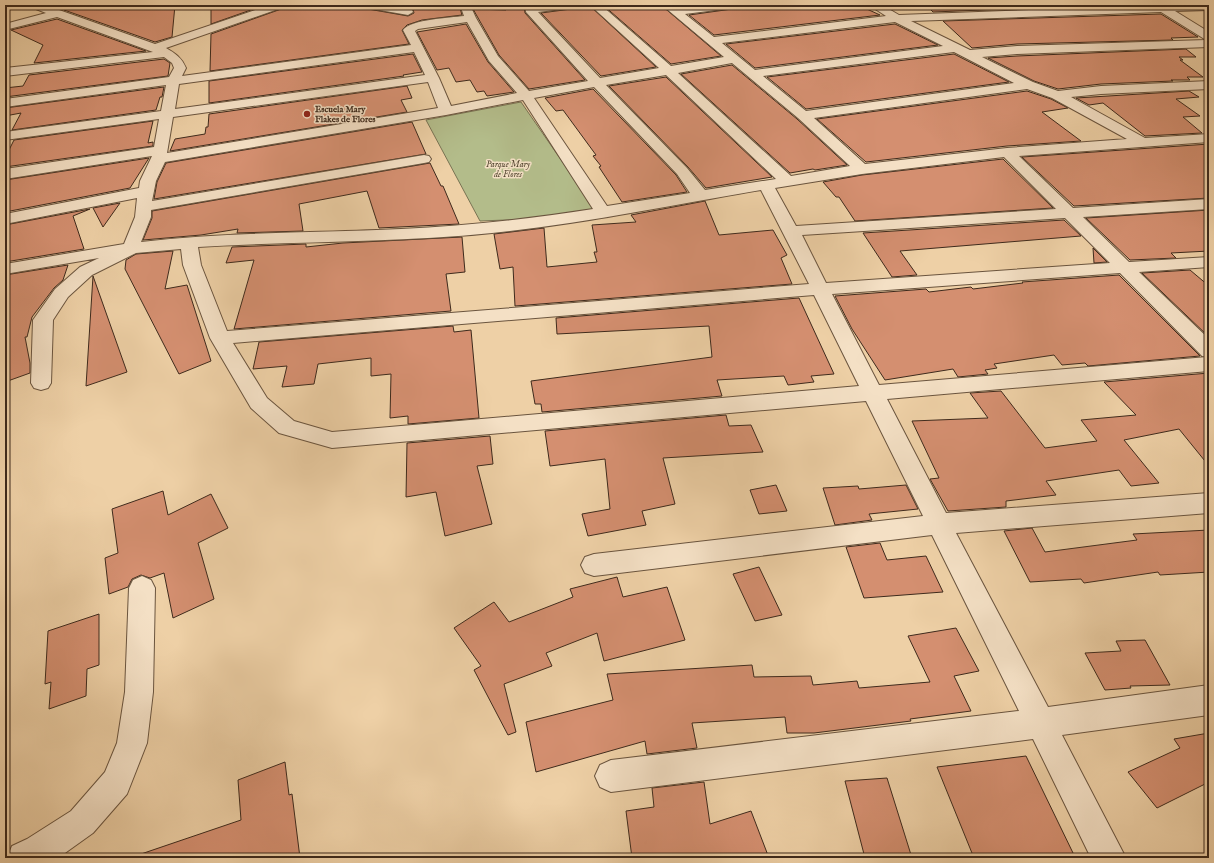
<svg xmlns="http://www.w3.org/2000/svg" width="1214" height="863" viewBox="0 0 1214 863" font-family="'IM FELL English',serif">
	<rect width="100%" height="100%" fill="#eed0a6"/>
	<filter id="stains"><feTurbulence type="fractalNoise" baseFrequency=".005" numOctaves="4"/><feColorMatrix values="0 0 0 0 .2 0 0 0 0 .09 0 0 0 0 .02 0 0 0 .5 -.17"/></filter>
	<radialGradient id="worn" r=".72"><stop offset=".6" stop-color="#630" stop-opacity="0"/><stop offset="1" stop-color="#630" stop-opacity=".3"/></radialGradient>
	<path fill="#b3bc8a" stroke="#787353" d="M521 102 595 209 531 219 480 221 426 120Z"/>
	<path fill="#d48f70" stroke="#3e2a1c" d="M80 5H175L172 37 155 42 64 10Z
		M211 5H265L211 24Z
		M286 5H362L368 9 408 16 414 13 413 9 395 5H409L460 8 462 15 422 20 407 25 402 30 409 44 210 71 211 34 284 8Z
		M502 5H524L525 13 585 80 529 89 499 55 473 9 506 10Z
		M577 5H589L656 67 601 76 541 13 571 9Z
		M603 5H661L721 56 671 64Z
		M738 5H858L880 15 714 35 689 15 732 9Z
		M926 5H1083L1085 6 933 12Z
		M1161 14 1198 37 1171 38 1173 40 1017 44 972 48 943 21Z
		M57 19 146 51 34 63 43 45 11 30Z
		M466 24 488 62 514 92 487 96 484 91 477 92 470 80 456 82 449 68 437 70 417 32Z
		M895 24 938 45 755 68 726 44Z
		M1186 49 1196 57H1179L1183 60H1180L1203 77H1187L1190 80H1171L1173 81 1101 84 1058 89 1034 81 988 58 1017 56Z
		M413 54 422 72 403 75 404 76 209 103V81Z
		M954 54 1009 82 806 109 767 77Z
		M164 59 170 63 168 76 5 97V88L23 86 29 75Z
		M732 65 797 119 847 165 815 170 813 169 790 173 681 74Z
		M666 77 772 177 706 188 688 167 609 86Z
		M407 86 412 98 401 100 407 112 170 151 175 139 205 134 206 127H208L209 114Z
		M164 87 162 97H160L156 110 12 130 21 113 5 116V108Z
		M593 89 676 175 687 192 622 202 599 167 601 166 593 156 596 155 563 110 556 111 545 98Z
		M1027 91 1051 99 1068 108 1042 112 1081 141 1007 146 866 162 817 119Z
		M1189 91 1199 97 1176 99 1200 116 1183 117 1202 133 1145 136 1103 103 1089 105 1076 98Z
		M153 121 148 143 153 142V146L5 167V158L14 140Z
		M412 122 426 154 154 199 157 182 166 163Z
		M1209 144V198L1074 206 1022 157Z
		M149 158 130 188 5 212V180Z
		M1003 159 1053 208 855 221 839 197H836L823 182 862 175Z
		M430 163 441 186H443L459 224 379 228 367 191 299 204 303 231 237 233 238 229 201 235 143 240 152 218V211Z
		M705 201 719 235 773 230 787 255 781 258 792 284 515 306 513 267 500 269 494 234 544 228 547 267 597 262 594 252H597L592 225 636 222 631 215Z
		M120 203 103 227 93 208Z
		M90 209 73 216 84 249 5 262V225Z
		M1209 210V251L1171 253 1176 258 1130 260 1086 218Z
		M1064 220 1081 236 900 251 917 275 892 277 863 233Z
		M462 237 465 272 446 274 451 311 234 329 254 260 226 263 232 247 306 244V247L343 243Z
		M1093 248 1107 262 1094 263Z
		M173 251 165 289 187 285 211 361 179 374 125 269 126 260 136 254Z
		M68 265 63 280 54 288 32 317 27 337H25L30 363V373L5 382V275Z
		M1190 270 1209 286V337L1142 273Z
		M1119 275 1200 356 1088 366 1085 363 1062 365 1054 355 994 364 997 368 985 370 988 374 958 377 953 369 885 380 852 329 835 296 926 289 929 292 971 287 973 289 1023 283 1022 282Z
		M93 276 127 372 86 386Z
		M799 298 834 374 811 376 814 382 788 385 784 376 717 380 722 396 542 412 541 404H535L531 381 712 357 709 326 557 334 556 318Z
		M453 326 454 332 471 330 479 418 408 424V416L390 418 391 374 371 376V358L318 364 314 384 282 387 287 366 253 369 259 342Z
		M1209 373V466L1179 429 1124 440 1159 483 1131 486 1119 470 1046 481 1056 495 1006 501V507L948 511 930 479 939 478 912 421 988 418 970 393 1001 391 1045 448 1097 441 1081 420 1136 415 1104 382Z
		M726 415 729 426 751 425 763 452 663 458 675 504 642 511 646 525 588 536 582 514 610 509 605 459 550 466 545 431Z
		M490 436 493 464 477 466 492 524 445 536 436 492 406 497 407 443Z
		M776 485 787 511 759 514 750 490Z
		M906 485 918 509 869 514 872 520 835 525 823 488 858 486 859 489Z
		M163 491 168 515 211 494 228 528 198 543 214 599 173 618 164 573 150 578 141 575 132 579 128 587 109 594 105 558 118 553 112 509Z
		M1032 528 1045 552 1137 540 1133 534 1209 530V572L1160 575 1158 572 1084 583 1081 579 1030 582 1004 531Z
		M880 543 887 560 926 556 943 592 864 598 846 547Z
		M759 567 782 615 755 621 733 574Z
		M617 577 623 597 667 587 685 640 604 661 597 633 546 653 552 666 504 684 516 732 508 735 474 670 481 666 454 628 494 602 509 622 573 597 570 589Z
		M99 614V665L87 669 86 696 49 709 51 682 45 684 48 631Z
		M956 628 979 671 954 676 971 711 910 719 911 721 814 733H787L785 717 692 723 697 748 647 754 645 741 536 772 526 722 613 700 607 674 752 665 754 677 811 676 813 685 857 681 859 688 930 682 908 636Z
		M1145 640 1170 685 1130 686 1131 688 1105 690 1085 653 1121 651 1116 641Z
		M1209 733V782L1157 808 1128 772 1180 748 1174 739Z
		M1026 756 1074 855 1054 858H974L937 767Z
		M285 762 289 795 292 794 300 858H141V854L241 820 238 780Z
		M887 778 912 858H865L845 781Z
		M704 782 710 824 751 811 769 858H632L626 811 654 807 652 788Z"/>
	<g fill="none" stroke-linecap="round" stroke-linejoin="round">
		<defs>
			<path id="minor" d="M30 5H45L155 44 270 5H285L284 7 166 48C175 53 182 58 186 68L182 76 411 45 403 30C412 19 449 18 464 16L460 5H470L476 18 498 56 529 91 588 81 526 12 525 5H576L571 8 538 12 600 78 659 68 590 5H601L671 66 724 57 662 5H674L678 8 706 5H737L732 8 685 14 714 37 886 16 869 5H882L899 15 1161 5H1209V10L1175 11 1209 32V47L1017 54 982 57 1033 82 1058 91 1101 86 1209 81V89L1101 94 1071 97 1145 138 1209 134V142L1019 156 1073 208 1209 199V209L1083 217 1129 262 1209 257V267L1139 272 1209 339V371L887 399 946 513 1209 493V513L956 533 1048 707 1209 685V715L1062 735 1126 858H1091L1033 739 611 792 600 787 595 776 600 765 611 760 1019 711 932 535 594 576 585 573 581 565 585 557 594 554 923 516 866 401 332 448 279 433 251 408 210 338 183 265 181 249 136 253 92 275 68 297 53 320 51 383 48 388 41 390 34 388 31 383 33 320 55 289 80 267 99 258 5 274V264L124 244 135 217 137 198 5 224V214L139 188 140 181 152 156 5 179V169L154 147 159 119 5 140V132L161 111 166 85 5 107V99L169 77 174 68 172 63 164 57 5 76V68L153 52 57 17 5 30V24L46 13 31 7ZM1161 12 1206 40 1017 46 970 50 911 21ZM467 22 489 61 517 93 451 106 439 78 415 31 418 29ZM895 22 943 46 755 70 722 43ZM414 52 425 75 175 109 179 84ZM954 52 1014 83 806 111 763 76ZM732 63 798 118 850 166 791 176 678 73ZM666 75 776 179 705 190 687 168 606 85ZM428 82 438 108 167 153 173 117ZM594 87 677 174 690 193 607 206 534 98ZM1027 89 1052 98 1127 139 1007 148 865 164 814 118ZM523 100 593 209C529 219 465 226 401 229 314 233 227 232 141 242L151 217V210L424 163 429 162 431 159 429 156 424 155 152 201 156 181 165 162 446 115ZM1004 157 1056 209 796 226 775 188 862 174ZM761 190 809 284 227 331 201 265 198 247C296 241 394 243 492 233 582 224 672 205 761 190ZM1065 218 1110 263 826 283 802 235ZM1120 273 1202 356 1207 357 879 385 832 294ZM814 295 859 386 332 432 294 421 267 398 233 343Z
				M363 5H387L412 10 413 12 408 15 368 8Z
				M142 576 151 580 155 588 153 692 147 743 127 794 93 833 58 858H7L12 846 27 839 71 811 105 772 117 743 125 692 129 588 133 580Z"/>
		</defs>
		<use href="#minor" stroke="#6a543e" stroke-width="2"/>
		<use href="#minor" fill="#f4e0c5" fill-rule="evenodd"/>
	</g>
	<circle fill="#8f2418" stroke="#f4e0c5" stroke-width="1.5" cx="307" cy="114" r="4"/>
	<g text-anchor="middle" stroke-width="3" stroke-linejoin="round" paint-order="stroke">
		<g font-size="9" font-weight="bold" fill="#3e2a1c" stroke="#f4e0c5" text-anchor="start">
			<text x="315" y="112">Escuela Mary<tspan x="315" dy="10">Flakes de Flores</tspan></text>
		</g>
		<g font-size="9" font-style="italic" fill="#554732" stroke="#f4e0c5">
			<text x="508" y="167">Parque Mary<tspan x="508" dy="10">de Flores</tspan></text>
		</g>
	</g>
	<rect width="1214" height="863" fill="none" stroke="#eed0a6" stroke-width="20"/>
	<rect x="6" y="6" width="1202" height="851" fill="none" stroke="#3e2a1c" stroke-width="2"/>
	<rect x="10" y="10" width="1194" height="843" fill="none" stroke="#3e2a1c"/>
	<rect width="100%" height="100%" filter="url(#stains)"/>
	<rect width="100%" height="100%" fill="url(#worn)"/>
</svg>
